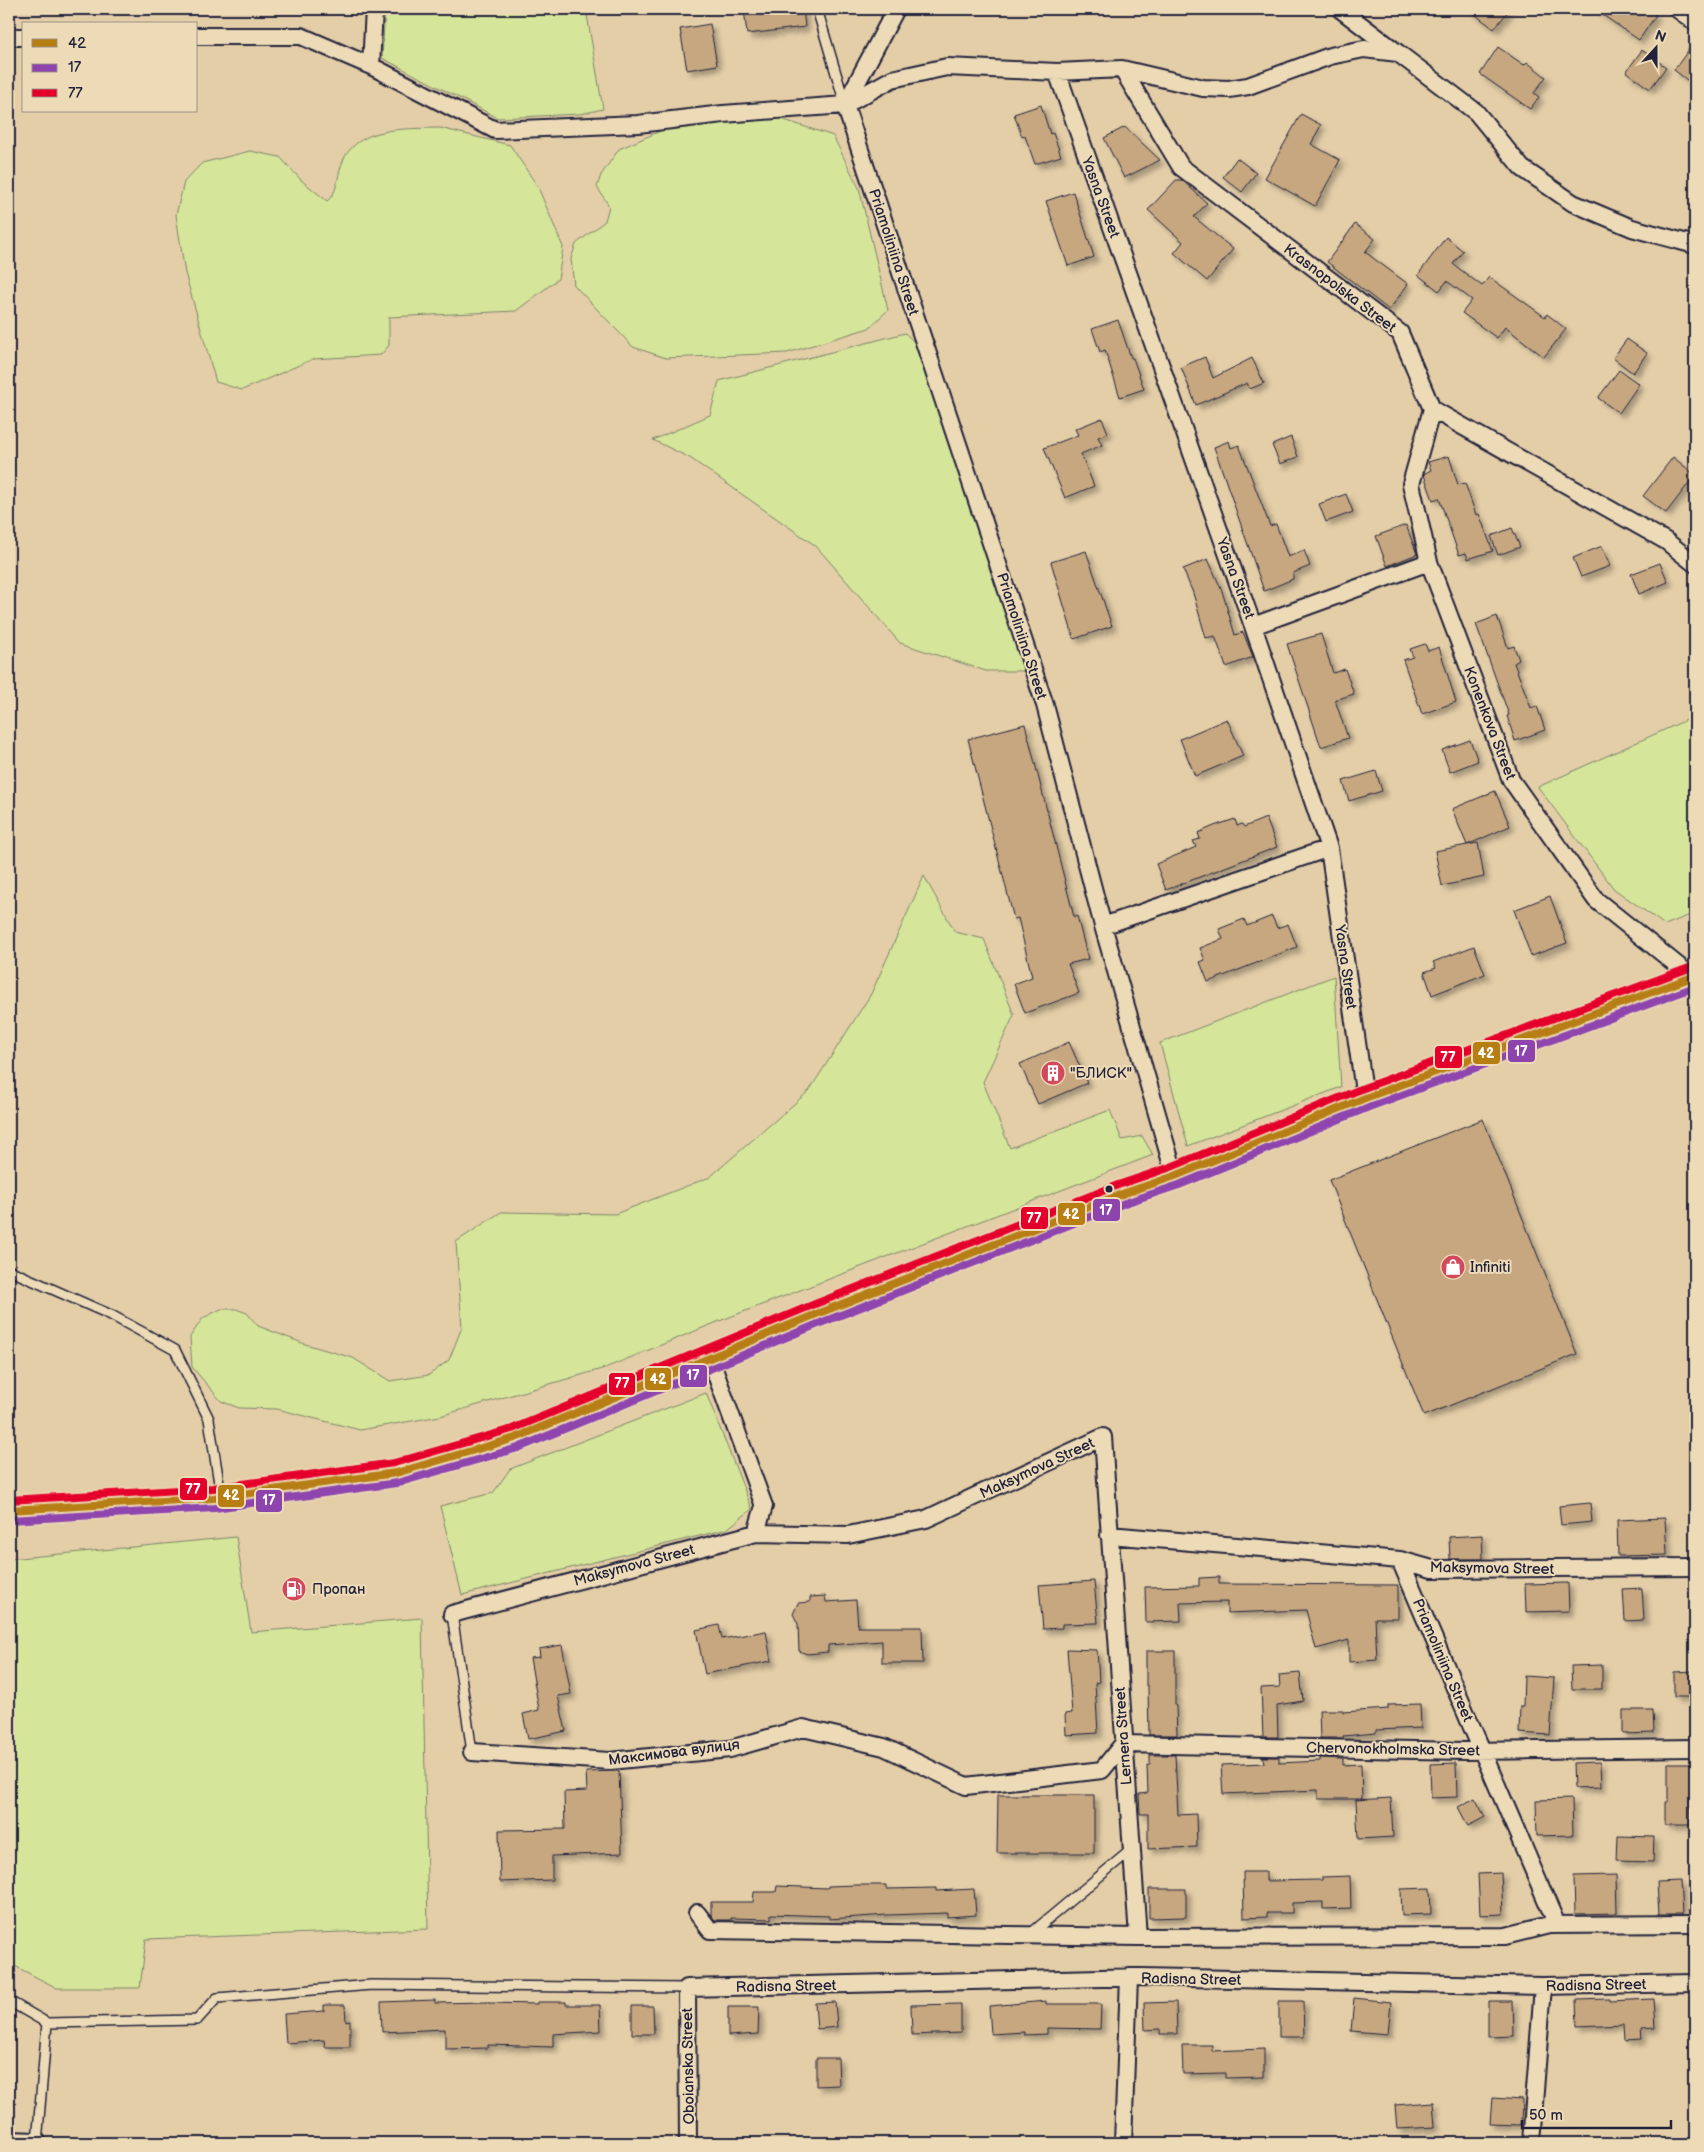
<svg xmlns="http://www.w3.org/2000/svg" width="1704" height="2152" viewBox="0 0 1704 2152" font-family="'Balsamiq Sans',sans-serif">
	<defs>
		<filter id="shadow"><feDropShadow dx="4.5" dy="4.5" stdDeviation="2.5" flood-color="#0004"/></filter>
	</defs>
	<rect width="100%" height="100%" fill="#e4cea8"/>
	<filter id="ink" filterUnits="userSpaceOnUse"><feTurbulence type="fractalNoise" baseFrequency=".02" numOctaves="2"/><feDisplacementMap in="SourceGraphic" scale="10" xChannelSelector="R" yChannelSelector="G"/><feConvolveMatrix kernelMatrix="1 2 1 2 8 2 1 2 1" color-interpolation-filters="sRGB"/></filter>
	<g filter="url(#ink)">
		<path fill="#d5e599" stroke="#7c846a" d="M385 9H586L603 109 580 114 498 118 382 58Z
			M766 114 833 136 859 188 888 310 869 328 787 353 666 358 633 347 574 285 571 259 576 244 605 221 609 206 597 187 601 175 619 149 665 129Z
			M440 128 510 145 538 187 563 247 558 279 516 311 389 317V345L381 355 313 359 242 390 216 382 185 273 176 215 184 182 202 163 250 151 280 157 301 180 327 201C338 193 337 178 341 166 354 125 405 129 440 128Z
			M905 333 918 346 1026 671H986L900 643 816 546 690 458 653 440 710 415 719 381Z
			M1695 716V913L1665 925 1614 889 1538 787Z
			M924 876 955 932 984 939 1014 1015 983 1082 1010 1148 1110 1110 1122 1140 1142 1136 1153 1155 722 1320 605 1368 440 1416 360 1430 277 1409 239 1408 221 1401 192 1367 190 1337 203 1318 221 1309H236L247 1313 258 1326 305 1344 353 1358 390 1381 429 1375 449 1360 462 1327 456 1242 501 1212 615 1214 710 1177 809 1091 871 994Z
			M1334 976 1341 1087 1188 1146 1160 1043Z
			M706 1393 752 1509 727 1529 462 1595 440 1506 493 1493 510 1469Z
			M236 1537 251 1632 422 1618 428 1929 146 1939 140 1988H57L9 1963V1559Z"/>
		<path fill="#c6a780" stroke="#22223b" filter="url(#shadow)" d="M744 9H803L805 27 747 34Z
			M1468 9H1510L1494 29Z
			M1594 9H1646L1656 15 1639 40Z
			M710 24 717 65 687 70 680 29Z
			M1695 41V86L1674 70Z
			M1498 47 1524 65 1527 62 1546 77 1534 93 1539 97 1530 109 1480 74Z
			M1642 50 1666 67 1650 89 1626 72Z
			M1041 105 1050 134 1053 133 1061 156 1035 164 1025 136 1022 137 1014 114Z
			M1301 114 1321 125 1311 144 1340 160 1315 206 1265 178Z
			M1125 127 1160 160 1124 178 1104 138Z
			M1237 158 1256 173 1242 192 1223 177Z
			M1176 180H1182L1207 203 1194 217 1233 249 1207 281 1174 253 1183 242 1148 210Z
			M1073 192 1094 257 1068 266 1046 201Z
			M1355 224 1375 239 1365 252 1408 284 1389 310 1327 262Z
			M1446 237 1463 251 1453 264 1482 286 1489 277 1545 317 1547 314 1566 329 1544 357 1505 327 1497 338 1462 313 1472 300 1447 281 1439 291 1418 275Z
			M1118 320 1131 358H1133L1144 389 1120 397 1105 350 1100 352 1092 329Z
			M1627 339 1647 353 1633 373 1613 358Z
			M1205 357 1213 378 1252 358 1264 383 1250 389 1247 383 1196 405 1181 367Z
			M1619 370 1639 384 1619 413 1598 398Z
			M1102 418 1108 433 1098 437 1102 445 1081 454 1094 486 1065 498 1044 448 1078 435 1075 429Z
			M1291 437 1298 457 1280 464 1272 445Z
			M1229 441 1231 448 1239 445 1270 526 1276 524 1288 557 1304 550 1310 566 1293 573V579L1264 591 1214 447Z
			M1449 456 1458 485 1465 483 1476 515 1479 514 1493 551 1468 559 1466 553 1459 555 1439 498 1433 500 1424 475 1425 473 1431 470 1428 462Z
			M1673 457 1695 475 1666 513 1643 496Z
			M1346 494 1353 512 1326 522 1319 504Z
			M1406 525 1417 554 1387 566 1376 536Z
			M1512 528 1520 547 1498 555 1491 536Z
			M1602 546 1610 566 1581 577 1573 558Z
			M1086 551 1112 626 1074 639 1051 562Z
			M1208 559 1222 591 1235 635 1243 632 1253 657 1226 667 1215 636 1206 638 1193 593 1183 569Z
			M1660 563 1668 582 1639 594 1631 574Z
			M1497 616 1508 648 1514 646 1519 660 1514 663 1531 708 1537 706 1545 730 1515 741 1507 716 1509 715 1476 624Z
			M1321 634 1333 673 1345 669 1354 694 1335 700 1348 738 1321 747 1287 644Z
			M1425 644 1428 651 1439 647 1456 702 1422 714 1403 660 1413 657 1410 649Z
			M1227 719 1243 756 1195 776 1180 739Z
			M1025 724 1074 917 1077 916 1088 959 1068 964 1079 993 1025 1013 1014 984 1032 977 1018 918 1014 919 968 739Z
			M1470 740 1478 761 1450 772 1442 750Z
			M1376 771 1382 791 1349 801 1343 781Z
			M1495 791 1510 826 1467 845 1452 809Z
			M1266 818 1277 847 1166 890 1156 864 1196 847 1193 841 1200 839 1198 833 1214 826 1235 819 1237 826 1242 824 1244 827Z
			M1478 843 1484 877 1442 886 1435 851Z
			M1550 896 1567 943 1531 956 1514 910Z
			M1272 916 1277 928 1288 924 1297 947 1208 982 1200 962 1205 960 1200 948 1223 939 1219 929 1244 919 1247 926Z
			M1474 946 1485 974 1432 995 1424 972 1436 968 1433 962Z
			M1069 1042 1087 1083 1038 1104 1020 1064Z
			M1483 1119 1577 1354 1424 1416 1329 1180Z
			M1590 1503 1592 1522 1561 1525 1559 1506Z
			M1665 1518 1667 1555 1618 1556 1617 1520Z
			M1482 1535 1483 1559H1450L1449 1537Z
			M1219 1577V1584L1398 1585V1618H1375L1377 1660 1349 1662V1640L1316 1649 1306 1610 1227 1613V1602L1180 1603 1181 1621 1146 1622 1145 1587 1199 1586V1578Z
			M1094 1581 1098 1623 1062 1624V1628L1043 1629 1039 1585Z
			M1568 1583 1569 1611 1526 1612 1525 1584Z
			M1642 1588 1644 1620 1625 1621 1623 1589Z
			M825 1596 826 1602 856 1600 858 1627H922L923 1663H882V1641L828 1645V1652L807 1654 799 1651 798 1624 793 1614 798 1603 810 1602V1597Z
			M719 1625 722 1639 766 1631 771 1661 705 1674 696 1630Z
			M562 1645 571 1694 558 1696 566 1731 528 1739 523 1714 539 1710 530 1658 540 1657 539 1649Z
			M1067 1649 1097 1650 1099 1682 1095 1683 1098 1733 1066 1735 1065 1714 1072 1713Z
			M1146 1651H1175V1706H1176L1177 1735H1149L1148 1686H1146Z
			M1602 1665V1689H1572L1571 1666Z
			M1695 1671V1697H1674V1672Z
			M1300 1673 1303 1701 1277 1705 1278 1737H1263L1261 1688 1280 1687 1279 1675Z
			M1524 1676 1554 1678 1550 1735 1519 1733 1520 1706H1523Z
			M1420 1704 1421 1728 1376 1730V1733L1343 1736V1738H1320L1319 1710H1343V1712L1388 1709V1705Z
			M1623 1710H1653L1654 1733 1623 1734Z
			M1150 1755H1175L1178 1815 1196 1814 1197 1847 1148 1849V1814H1140L1139 1794 1148 1793 1147 1765H1150Z
			M1263 1757H1279V1763L1320 1761V1758L1343 1759V1765L1361 1764 1362 1799H1318V1790L1223 1794 1221 1765 1264 1763Z
			M1600 1762 1601 1787 1574 1788 1573 1763Z
			M1456 1763 1457 1797 1431 1798 1430 1764Z
			M1668 1763H1695V1796H1690L1691 1825H1665V1802H1668Z
			M619 1771 622 1853 552 1856V1880L500 1882 499 1830 565 1829 564 1792 587 1791 586 1772Z
			M998 1795H1094V1853H997Z
			M1391 1798 1393 1837 1358 1839 1356 1800Z
			M1475 1798 1485 1817 1468 1826 1458 1807Z
			M1572 1799 1573 1835 1537 1836 1536 1800Z
			M1618 1836 1654 1837 1653 1862 1617 1861Z
			M1243 1872H1266V1881L1322 1880V1877L1350 1876 1351 1908 1323 1909V1902L1292 1903V1913H1267V1917L1244 1918Z
			M1501 1873 1503 1914 1480 1915 1478 1874Z
			M1616 1875 1617 1913 1575 1914 1574 1876Z
			M1680 1881 1682 1914H1659L1657 1882Z
			M855 1885H886V1889L936 1888V1891L974 1889 976 1915 947 1917V1913L887 1915 829 1919V1916L771 1914V1919L731 1918V1920H715L711 1915V1902H753L754 1892H776L777 1886 828 1888V1886Z
			M1430 1888 1431 1914 1402 1915 1401 1889Z
			M1149 1889H1186V1917L1149 1918Z
			M1354 1998 1391 2002 1388 2034 1351 2031Z
			M1609 1999V2001L1653 1999 1655 2029 1641 2030 1642 2040 1625 2041 1624 2024 1577 2026 1576 2000Z
			M435 2000V2003L488 2002V2003L537 2004V2002H566V2005H600L601 2031 553 2034V2047L488 2045V2048L445 2049V2029L382 2032 381 2002Z
			M1046 2001V2004H1101L1100 2029 1047 2028V2034L1024 2035V2032L991 2034 989 2006Z
			M1279 2001H1303L1304 2037H1279Z
			M1488 2001H1512L1513 2036 1488 2037Z
			M835 2002 837 2027 817 2029 815 2003Z
			M1176 2002 1177 2034H1160V2029L1145 2030 1144 2003Z
			M961 2004V2033L912 2035 911 2005Z
			M324 2005H345L346 2022 350 2021V2047H325L324 2040 286 2043 284 2014 324 2011Z
			M632 2006H653L654 2034H632Z
			M728 2007H759L758 2034 728 2036Z
			M1182 2045H1212V2051L1264 2049V2077L1225 2078V2073L1183 2074Z
			M816 2058H838L839 2085 816 2086Z
			M1492 2098 1522 2100 1521 2125 1490 2124Z
			M1433 2102 1435 2127 1397 2129 1395 2105Z"/>
		<g fill="none" stroke-linecap="round" stroke-linejoin="round">
			<defs>
				<path id="lane" d="M817 9 845 104
					M9 1270 111 1315 175 1350 209 1419 221 1496
					M452 1614 472 1752
					M1030 1934 1131 1850
					M9 2001 47 2023 197 2020 217 1998 371 1985 687 1988
					M37 2143 47 2023"/>
				<path id="street" d="M1340 9 1398 53
					M1677 9 1695 22
					M196 36H301L371 66 495 130 638 124 723 114 845 105 892 79 947 67 1057 72 1122 69 1203 88 1229 89 1248 86 1330 56 1364 49 1398 53 1476 112 1522 168 1573 203 1632 228 1695 245
					M9 37H24
					M371 66 374 9
					M1122 69 1181 167 1400 333 1432 409 1666 541 1695 564
					M1057 72 1253 626 1329 848 1365 1098
					M845 105 1045 705 1103 926 1175 1176
					M845 105 896 9
					M1432 409 1411 484 1429 562 1511 780 1596 900 1692 977
					M1253 626 1429 562
					M1103 926 1329 848
					M710 1358 764 1506 756 1533
					M1109 1535 1400 1560 1432 1569 1695 1567
					M1400 1560 1557 1925
					M452 1614 756 1533 848 1535 926 1519 1103 1437 1138 1937
					M472 1752 610 1761 730 1749 803 1728 884 1747 966 1786 1102 1770 1123 1744 1465 1751 1695 1748
					M697 1913 710 1930 1138 1937 1505 1936 1549 1925 1695 1924
					M9 2140 37 2141
					M688 2143 687 1988 1141 1977 1543 1986 1695 1983
					M1123 2143 1129 1977H1141
					M1531 2143 1543 1986"/>
				<path id="secondary" d="M9 1510 214 1498 396 1473 515 1438 819 1313 1122 1194 1175 1176 1365 1098 1695 976"/>
			</defs>
			<use href="#lane" stroke="#22223b" stroke-width="12"/>
			<use href="#street" stroke="#22223b" stroke-width="20"/>
			<use href="#secondary" stroke="#22223b" stroke-width="28"/>
			<use href="#lane" stroke="#eddbb8" stroke-width="9"/>
			<use href="#street" stroke="#eddbb8" stroke-width="16"/>
			<use href="#secondary" stroke="#eddbb8" stroke-width="24"/>
			<defs>
				<path id="bus-1" d="M9 1510 214 1498 396 1473 515 1438 819 1313 1122 1194 1175 1176 1365 1098 1695 976"/>
				<path id="bus-2" d="M10 1520 215 1508 397 1483 518 1448 823 1322 1125 1203 1179 1185 1369 1107 1695 987"/>
				<path id="bus-3" d="M9 1500 213 1488 394 1463 512 1429 815 1304 1118 1185 1171 1167 1361 1089 1692 967"/>
			</defs>
			<use href="#bus-1" stroke="#eddbb8" stroke-width="11"/>
			<use href="#bus-2" stroke="#eddbb8" stroke-width="11"/>
			<use href="#bus-3" stroke="#eddbb8" stroke-width="11"/>
			<use href="#bus-1" stroke="#b77e12" stroke-width="8"/>
			<use href="#bus-2" stroke="#8e44ad" stroke-width="8"/>
			<use href="#bus-3" stroke="#e4002b" stroke-width="8"/>
		</g>
	</g>
	<defs>
		<symbol id="building-disc" viewBox="-11 -11 22 22"><circle r="9.5" fill="#d1495b" stroke="#eddbb8"/><path d="M-4-6H4V6H1V3H-1V6H-4ZM-2.5-4.3h1.7v1.8h-1.7ZM.8-4.3h1.7v1.8H.8ZM-2.5-1h1.7V.8h-1.7ZM.8-1h1.7V.8H.8Z" fill="#fff"/></symbol>
		<symbol id="shop-disc" viewBox="-11 -11 22 22"><circle r="9.5" fill="#d1495b" stroke="#eddbb8"/><path d="M-5-2.5h2.3a2.7 3.5 0 0 1 5.4 0H5L5.5 6h-11ZM-1.5-2.5h3a1.5 2.3 0 0 0-3 0Z" fill="#fff"/></symbol>
		<symbol id="fuel-disc" viewBox="-11 -11 22 22"><circle r="9.5" fill="#d1495b" stroke="#eddbb8"/><path d="M-5.5-6h7V0h2V4h1.3V-2.5L3-4.5l.8-.8L6-3V5H2.5V1h-1V6h-7ZM-4.2-4.7v3.2H.2V-4.7Z" fill="#fff"/></symbol>
	</defs>
	<g fill-rule="evenodd">
		<use href="#building-disc" x="1039" y="1059" width="28" height="28"/>
		<use href="#shop-disc" x="1439" y="1253" width="28" height="28"/>
		<use href="#fuel-disc" x="280" y="1575" width="28" height="28"/>
	</g>
	<circle fill="#22223b" stroke="#eddbb8" stroke-width="2" cx="1109" cy="1189" r="4.5"/>
	<g text-anchor="middle" stroke-width="4" stroke-linejoin="round" paint-order="stroke">
		<g font-size="15" fill="#22223b" stroke="#eddbb8">
			<text transform="translate(1101 197) rotate(70)" y="5">Yasna Street</text>
			<text transform="translate(894 252) rotate(72)" y="5">Priamoliniina Street</text>
			<text transform="translate(1340 288) rotate(37)" y="5">Krasnopolska Street</text>
			<text transform="translate(1236 578) rotate(70)" y="5">Yasna Street</text>
			<text transform="translate(1022 636) rotate(72)" y="5">Priamoliniina Street</text>
			<text transform="translate(1490 723) rotate(69)" y="5">Konenkova Street</text>
			<text transform="translate(1346 967) rotate(82)" y="5">Yasna Street</text>
			<text transform="translate(1037 1468) rotate(-25)" y="5">Maksymova Street</text>
			<text transform="translate(634 1565) rotate(-15)" y="5">Maksymova Street</text>
			<text transform="translate(1492 1568) rotate(1)" y="5">Maksymova Street</text>
			<text transform="translate(1443 1660) rotate(67)" y="5">Priamoliniina Street</text>
			<text transform="translate(1123 1736) rotate(-94)" y="5">Lernera Street</text>
			<text transform="translate(1393 1749) rotate(1)" y="5">Chervonokholmska Street</text>
			<text transform="translate(674 1752) rotate(-7)" y="5">Максимова вулиця</text>
			<text transform="translate(1191 1979) rotate(1)" y="5">Radisna Street</text>
			<text transform="translate(1596 1985) rotate(-1)" y="5">Radisna Street</text>
			<text transform="translate(786 1986) rotate(-1)" y="5">Radisna Street</text>
			<text transform="translate(688 2066) rotate(-91)" y="5">Oboianska Street</text>
		</g>
		<g font-size="15" fill="#22223b" stroke="#eddbb8" text-anchor="start">
			<text x="1070" y="1078">"БЛИСК"</text>
			<text x="1470" y="1272">Infiniti</text>
			<text x="312" y="1594">Пропан</text>
		</g>
	</g>
	<g stroke="#eddbb8" stroke-width="2">
		<rect x="1507" y="1039" width="29" height="24" rx="5" fill="#8e44ad"/>
		<rect x="1472" y="1041" width="29" height="24" rx="5" fill="#b77e12"/>
		<rect x="1434" y="1045" width="29" height="24" rx="5" fill="#e4002b"/>
		<rect x="1092" y="1198" width="29" height="24" rx="5" fill="#8e44ad"/>
		<rect x="1057" y="1202" width="29" height="24" rx="5" fill="#b77e12"/>
		<rect x="1020" y="1206" width="29" height="24" rx="5" fill="#e4002b"/>
		<rect x="679" y="1364" width="29" height="24" rx="5" fill="#8e44ad"/>
		<rect x="644" y="1367" width="28" height="24" rx="5" fill="#b77e12"/>
		<rect x="608" y="1372" width="28" height="24" rx="5" fill="#e4002b"/>
		<rect x="179" y="1477" width="29" height="24" rx="5" fill="#e4002b"/>
		<rect x="217" y="1484" width="28" height="24" rx="5" fill="#b77e12"/>
		<rect x="255" y="1489" width="28" height="24" rx="5" fill="#8e44ad"/>
	</g>
	<g font-size="14" text-anchor="middle" font-weight="bold" fill="#fff">
		<text x="1521" y="1056">17</text>
		<text x="1486" y="1058">42</text>
		<text x="1448" y="1062">77</text>
		<text x="1106" y="1215">17</text>
		<text x="1071" y="1219">42</text>
		<text x="1034" y="1223">77</text>
		<text x="693" y="1380">17</text>
		<text x="658" y="1384">42</text>
		<text x="622" y="1388">77</text>
		<text x="193" y="1494">77</text>
		<text x="231" y="1500">42</text>
		<text x="269" y="1505">17</text>
	</g>
	<rect width="1704" height="2152" fill="none" stroke="#eddbb8" stroke-width="30"/>
	<rect x="15" y="15" width="1674" height="2122" fill="none" stroke="#22223b" stroke-width="2" filter="url(#ink)"/>
	<rect x="22" y="22" width="175" height="90" fill="#eddbb8" stroke="#9c9186"/>
	<rect x="32" y="39" width="25" height="8" fill="#b77e12" stroke="#9c9186"/>
	<text x="68" y="48" font-size="15" fill="#22223b">42</text>
	<rect x="32" y="64" width="25" height="8" fill="#8e44ad" stroke="#9c9186"/>
	<text x="68" y="72" font-size="15" fill="#22223b">17</text>
	<rect x="32" y="89" width="25" height="8" fill="#e4002b" stroke="#9c9186"/>
	<text x="68" y="98" font-size="15" fill="#22223b">77</text>
	<g transform="translate(1656 48) rotate(21)" stroke="#eddbb8" stroke-width="4" paint-order="stroke">
	<path d="M0-4L9 19L0 12L-9 19Z" fill="#22223b"/>
	<text y="-8" font-size="14" font-weight="bold" text-anchor="middle" fill="#22223b">N</text>
	</g>
	<path d="M1522 2120v8h149v-8" fill="none" stroke="#22223b" stroke-width="2.5"/>
	<text x="1529" y="2120" font-size="15" fill="#22223b" stroke="#eddbb8" stroke-width="4" paint-order="stroke">50 m</text>
</svg>
